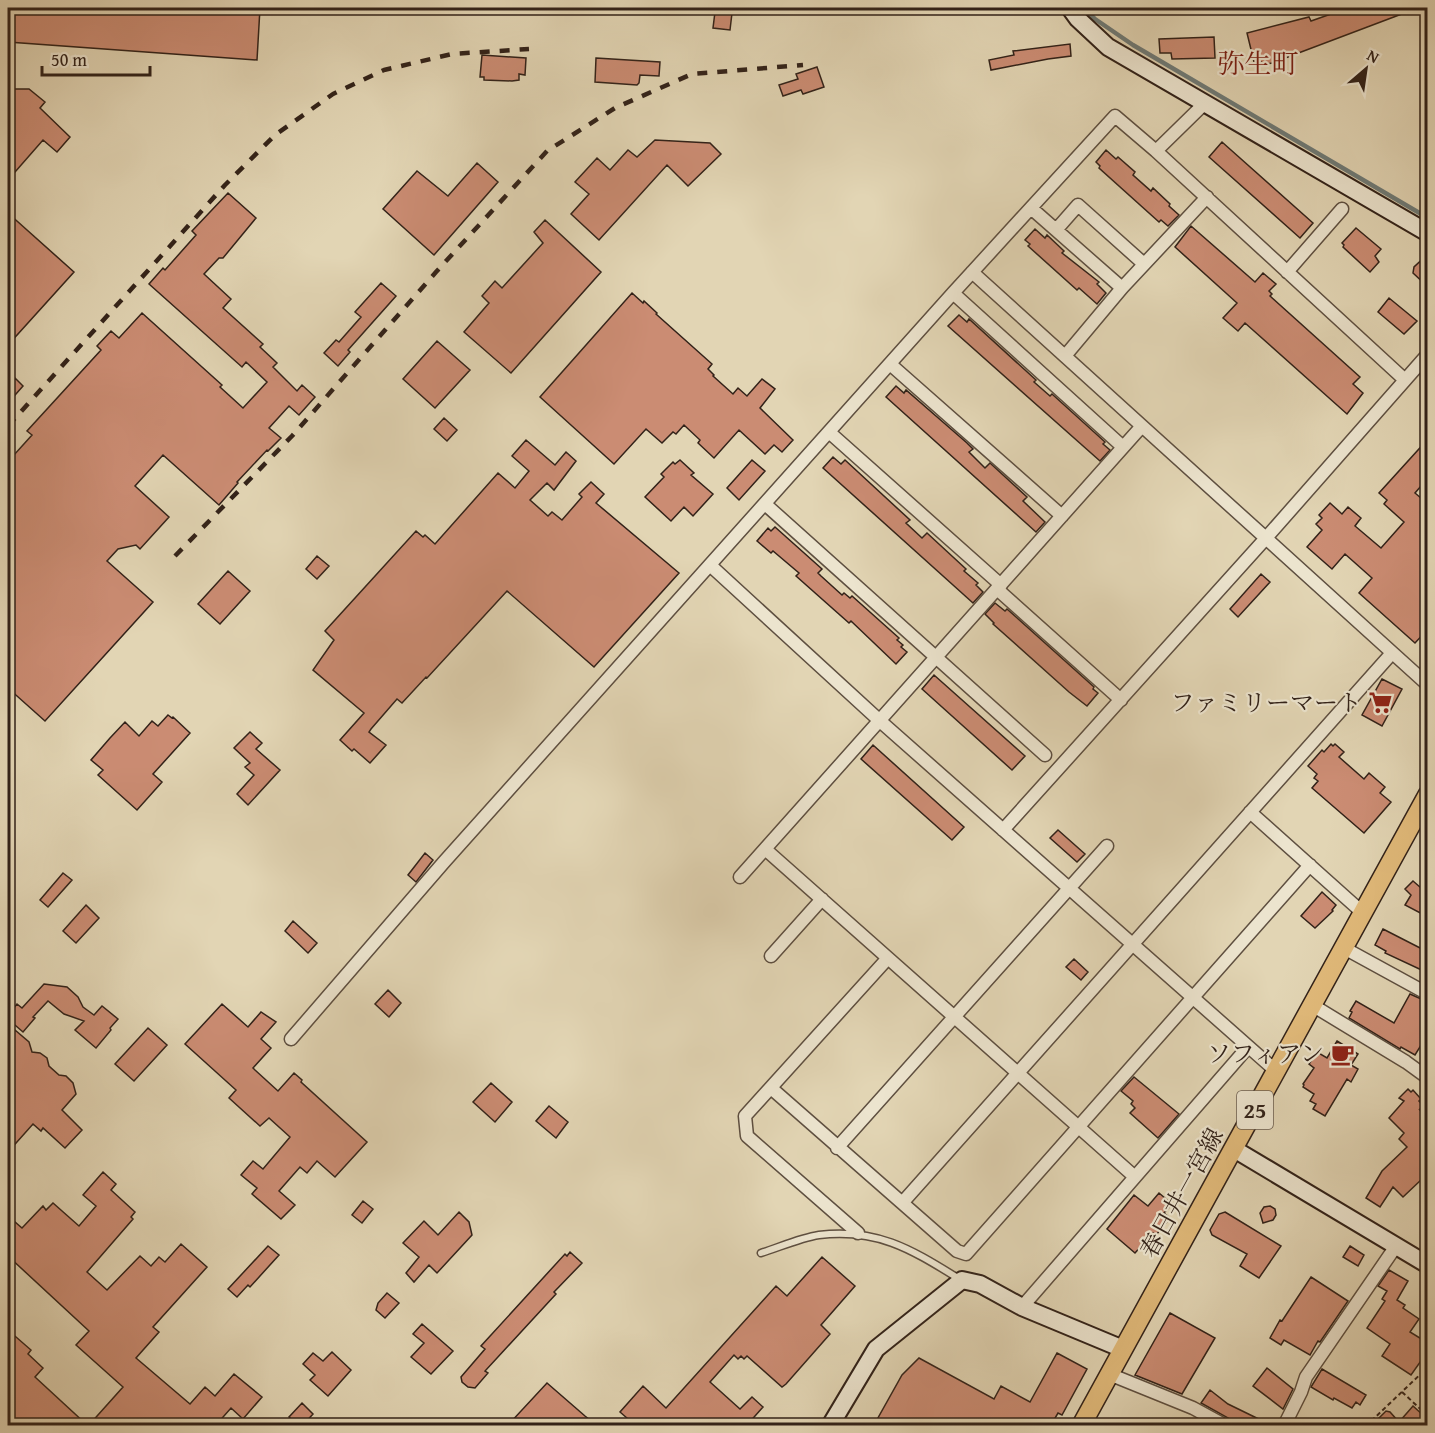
<svg xmlns="http://www.w3.org/2000/svg" width="1435" height="1433" viewBox="0 0 1435 1433" font-family="'Gentium Book Plus','Noto Serif JP',serif">
	<rect width="100%" height="100%" fill="#e2d5b4"/>
	<filter id="stains"><feTurbulence type="fractalNoise" baseFrequency=".00333" numOctaves="4"/><feColorMatrix values="0 0 0 0 .2 0 0 0 0 .09 0 0 0 0 .02 0 0 0 .5 -.17"/></filter>
	<radialGradient id="worn" r=".72"><stop offset=".6" stop-color="#630" stop-opacity="0"/><stop offset="1" stop-color="#630" stop-opacity=".3"/></radialGradient>
	<g fill="none" stroke-linecap="round" stroke-linejoin="round">
		<path stroke="#6f7b77" stroke-width="4.5" d="M1084 8 1095 19 1133 45 1428 218"/>
	</g>
	<path fill="#cb8c73" stroke="#322219" stroke-width="1.5" d="M8 8H260L257 60 8 42Z
		M1348 8 1415 9 1272 63 1263 65 1261 62 1255 66 1247 33 1309 17 1311 21Z
		M715 12 732 13 730 30 713 28Z
		M1214 37 1215 58 1172 59 1171 53H1160L1159 39Z
		M1070 44 1071 56 1048 59 991 70 989 60 1014 55 1013 51Z
		M482 55 526 58 525 75 519 74V80L512 81 484 80V77H480Z
		M596 58 660 62 659 76 640 75 639 83 637 85 595 82Z
		M817 67 824 87 803 94 801 90 783 96 779 85 798 79 796 74Z
		M14 89H29L45 102 40 108 70 137 57 152 43 140 8 180V96Z
		M655 140 710 143 721 154 688 186 667 165 599 240 571 214 589 194 575 182 597 158 610 170 628 150 637 157Z
		M1222 142 1313 223 1300 238 1209 157Z
		M1106 150 1116 159 1118 157 1135 172 1133 175 1151 191 1153 188 1170 204 1169 206 1179 215 1168 226 1161 220 1159 222 1099 168 1100 166 1096 162Z
		M477 163 498 182 434 255 383 209 417 171 448 196Z
		M228 193 256 218 223 258H219L204 274 231 299 223 308 263 344 260 347 277 363 273 367 297 391 302 385 315 397 299 415 289 406 269 428 281 438 268 451 267 450 237 482 238 483 219 505 163 455 135 486 169 517 140 549 136 545 118 549 107 561 153 602 45 721 8 688V449L14 455 32 435 27 431 101 350 97 346 111 331 119 338 142 313 222 385 220 387 243 408 267 382 246 362 242 367 149 284 163 268 165 270 196 235 192 231Z
		M8 213 74 272 8 345Z
		M545 220 601 272 511 373 464 332 489 303 482 296 495 281 502 288 543 243 534 232Z
		M1191 226 1255 282 1263 273 1276 284 1269 291 1272 294 1270 296 1360 377 1353 384 1363 393 1347 414 1245 323 1238 331 1223 318 1237 303 1175 247Z
		M1356 228 1381 249 1375 256 1379 262 1370 272 1343 247 1344 245 1342 243Z
		M1035 229 1045 238 1047 235 1064 251 1062 253 1099 282 1097 284 1106 293 1097 304 1079 288 1077 290 1028 246 1030 244 1025 240Z
		M1428 254V287L1413 273 1414 267Z
		M381 283 396 296 348 350 350 352 338 366 324 353 336 340 339 342 361 317 355 312Z
		M632 293 643 303 644 301 657 313 656 314 712 364 708 369 714 375 713 376 733 394 738 388 747 396 762 379 775 389 760 408 793 440 782 452 774 445 765 454 739 430 714 458 698 443 700 440 684 425 676 434 673 432 662 443 646 429 614 464 540 397Z
		M1389 298 1417 321 1404 334 1378 312Z
		M959 315 967 322 969 319 1036 380 1034 382 1050 396 1052 394 1105 442 1103 444 1110 450 1100 461 948 326Z
		M437 341 470 370 435 408 403 379Z
		M15 378 23 386 8 403V386Z
		M896 386 904 393 906 390 967 443 973 449 969 452 985 468 990 463 1027 497 1023 501 1045 522 1036 532 886 397Z
		M444 418 457 430 447 441 434 429Z
		M1428 439V478L1415 493 1428 504V629L1415 643 1359 593 1372 578 1345 554 1332 569 1307 547 1322 530 1316 524 1322 518 1319 515 1330 503 1342 514 1348 507 1361 518 1355 526 1381 548 1404 522 1384 504 1387 500 1379 493Z
		M526 440 555 465 566 452 576 461 554 490 547 483 530 500 548 516 552 512 562 520 582 497 579 494 591 482 604 494 596 503 679 573 594 667 507 591 427 678 426 677 402 703 397 699 371 729 369 732 386 745 370 763 354 749 352 751 340 740 364 713 313 670 334 640 325 631 416 531 423 537 425 535 435 544 498 473 515 488 529 471 512 456Z
		M833 457 841 464 845 460 910 520 906 523 922 538 927 533 966 569 964 571 978 583 976 585 983 592 973 603 823 468Z
		M680 460 694 473 691 475 713 494 693 516 684 507 671 521 645 497 664 477 661 474 673 462 675 464Z
		M752 460 765 471 739 500 727 488Z
		M775 527 822 569 818 573 821 576 842 595 844 593 850 598 852 596 899 638 897 640 903 645 901 647 907 652 896 664 851 621 849 623 796 576 799 573 773 551 771 553 757 541 768 528 771 531Z
		M317 556 329 566 317 579 306 569Z
		M228 571 250 591 220 624 198 604Z
		M1261 574 1270 582 1238 617 1230 609Z
		M995 603 1005 611 1007 609 1094 687 1093 689 1098 693 1087 706 1069 692 993 624 994 623 985 614Z
		M934 675 1025 756 1012 770 922 689Z
		M1382 679 1402 689 1382 726 1362 715Z
		M168 715 172 718 173 717 190 733 153 774 162 782 137 810 98 775 103 770 91 760 110 738 125 722 139 736 152 721 158 726Z
		M250 732 262 743 256 749 280 770 248 805 237 794 254 775 245 767 250 763 234 748Z
		M1331 744 1333 746 1335 744 1344 752 1339 757 1364 779 1369 773 1385 787 1380 793 1391 802 1364 833 1312 788 1318 781 1314 778 1317 774 1308 766 1322 750 1324 752Z
		M873 745 964 827 952 840 861 759Z
		M1058 830 1085 854 1077 862 1050 838Z
		M425 853 433 860 416 882 408 875Z
		M63 873 72 880 48 907 40 900Z
		M1413 881 1428 894V917L1405 905 1411 895 1405 889Z
		M1322 892 1336 905 1332 910 1333 911 1315 928 1301 916Z
		M86 905 99 918 76 943 63 931Z
		M293 921 317 943 308 953 285 931Z
		M1383 929 1428 952V973L1385 953 1386 951 1375 945Z
		M1074 959 1088 972 1081 980 1066 967Z
		M44 984 67 987 78 997 83 1007 94 1015 102 1006 118 1019 110 1028 111 1030 96 1048 75 1030 84 1021 64 1014 48 1001 33 1017 35 1018 23 1032 8 1019V1015L17 1004 22 1008Z
		M388 990 401 1003 389 1017 375 1004Z
		M1410 994 1428 1002V1034L1415 1055 1401 1047 1400 1049 1349 1018 1352 1012 1350 1011 1356 1001 1394 1023Z
		M222 1004 248 1027 261 1012 276 1022 261 1039 271 1048 253 1068 255 1070 278 1091 294 1073 302 1080 301 1082 367 1142 335 1177 317 1161 307 1173 300 1167 279 1191 295 1205 281 1219 252 1194 257 1188 241 1175 253 1161 263 1169 290 1137 269 1118 260 1126 229 1098 236 1090 185 1044Z
		M148 1028 167 1045 134 1081 115 1064Z
		M15 1030 29 1042 32 1052 40 1053 47 1058 49 1066 59 1075 66 1076 73 1083 76 1094 62 1110 82 1130 65 1148 43 1128 41 1131 33 1124 8 1152V1038Z
		M1337 1041 1358 1054 1351 1065 1358 1069 1351 1082 1347 1079 1325 1116 1313 1109 1316 1104 1310 1101 1314 1094 1303 1087 1304 1085 1303 1084 1314 1068 1309 1064 1317 1052 1327 1058Z
		M1134 1077 1179 1114 1158 1138 1130 1113 1135 1108 1131 1104 1133 1101 1121 1091Z
		M491 1083 512 1102 495 1122 473 1102Z
		M1408 1089 1411 1092 1413 1090 1421 1099 1419 1101 1428 1111V1114L1419 1109 1428 1119V1185L1422 1179 1403 1197 1393 1187 1380 1207 1366 1198 1382 1171 1407 1147 1399 1139 1404 1133 1389 1118 1404 1101 1399 1098Z
		M549 1106 568 1122 556 1138 536 1121Z
		M103 1172 116 1184 111 1190 135 1212 131 1217 133 1219 87 1272 107 1290 140 1256 151 1266 159 1257 165 1262 181 1244 207 1267 153 1327 159 1332 136 1358 190 1404 205 1387 215 1396 234 1374 262 1397 243 1419 231 1408 216 1425H89L123 1387 76 1345 89 1331 8 1256V1216L22 1228 43 1206 46 1210 53 1203 79 1226 96 1206 83 1195Z
		M1159 1193 1172 1204 1164 1213 1170 1218 1156 1235 1153 1233 1135 1253 1107 1229 1134 1195 1148 1206Z
		M363 1201 373 1209 362 1223 352 1215Z
		M1270 1206 1275 1209 1276 1215 1273 1220 1263 1223 1260 1213 1264 1207Z
		M459 1212 469 1222 472 1235 437 1273 429 1265 414 1282 406 1273 419 1257 403 1243 424 1221 438 1235Z
		M1225 1212 1281 1246 1259 1278 1240 1266 1247 1254 1212 1235 1210 1230 1219 1214Z
		M268 1246 279 1255 250 1287 248 1285 237 1297 228 1289Z
		M1350 1246 1364 1255 1358 1266 1343 1257Z
		M570 1252 582 1263 554 1292 556 1294 485 1371 488 1373 475 1388 468 1387 462 1382 461 1377 485 1349 481 1346 565 1254 567 1256Z
		M822 1257 855 1286 821 1325 830 1334 786 1384 782 1387 747 1356 744 1359 741 1356 738 1359 734 1355 710 1382 740 1409 752 1397 763 1407 747 1425H635L620 1412 643 1386 666 1408 776 1286 787 1296Z
		M1389 1270 1408 1281 1397 1300 1405 1305 1403 1308 1419 1319 1410 1332 1428 1343V1351L1411 1375 1382 1356 1390 1344 1367 1328 1385 1301 1382 1299 1387 1291 1378 1286Z
		M1311 1277 1348 1301 1320 1342 1318 1341 1310 1355 1284 1340 1281 1345 1270 1338 1280 1320 1282 1321Z
		M387 1293 399 1303 385 1318 376 1310 378 1303Z
		M1170 1313 1215 1338 1182 1394 1135 1375Z
		M422 1324 453 1351 431 1374 411 1357 424 1343 413 1334Z
		M8 1330 31 1350 28 1354 43 1368 35 1377 87 1425H8Z
		M332 1352 351 1370 328 1396 310 1380 315 1375 303 1364 313 1353 323 1361Z
		M1057 1353 1087 1369 1062 1415 1058 1413 1051 1425H874L902 1375 919 1358 994 1399 1001 1386 1030 1402Z
		M1267 1368 1293 1389 1283 1409 1253 1386Z
		M1322 1369 1366 1395 1360 1405 1356 1402 1352 1408 1334 1398 1333 1400 1311 1387Z
		M547 1383 585 1416 596 1425H508Z
		M1210 1390 1228 1404 1271 1425H1238L1234 1423 1230 1419 1201 1403Z
		M302 1403 313 1414 303 1425H298L289 1417Z
		M1413 1406 1424 1416 1416 1425H1372L1386 1411 1390 1412 1399 1422Z"/>
	<g fill="none" stroke-linecap="round" stroke-linejoin="round">
		<defs>
			<path id="lane" d="M761 1253C780 1247 800 1238 819 1235 879 1228 912 1250 961 1280"/>
			<path id="street" d="M1156 151 1204 104
				M1031 208 1122 288
				M1056 230 1078 205 1144 264
				M972 272 1428 685
				M1287 272 1342 209
				M953 293 1123 447
				M1065 356 1122 288 1207 197
				M890 364 1062 516
				M829 432 1001 585
				M765 504 1045 755
				M711 566 880 721 1276 1071
				M997 589 1121 700
				M1250 812 1363 913
				M1003 830 1266 538 1428 354
				M765 849 1135 1177
				M740 877 1142 426
				M1344 948 1428 994
				M771 956 822 899
				M1312 1005 1406 1062 1428 1078
				M291 1039 444 862 953 293 1115 116 1156 151 1405 380
				M771 1088 957 1251 966 1254 1310 865
				M837 1148 1107 846
				M903 1202 1392 653
				M858 1233 747 1136 745 1116 888 958
				M1022 1307 1248 1047
				M1109 1374 1193 1408 1226 1426
				M1284 1426 1301 1392 1306 1377 1396 1246"/>
			<path id="secondary" d="M1070 8 1078 19 1108 47 1428 233
				M1234 1149 1428 1265
				M830 1426 876 1349 962 1280 980 1284 1022 1307 1123 1349"/>
			<path id="primary" d="M1081 1426 1428 794"/>
		</defs>
		<use href="#lane" stroke="#5e4f40" stroke-width="9"/>
		<use href="#street" stroke="#5e4f40" stroke-width="15"/>
		<use href="#secondary" stroke="#322219" stroke-width="20"/>
		<use href="#primary" stroke="#322219" stroke-width="21"/>
		<path stroke="#322219" stroke-width="2" stroke-dasharray="4.5 3" stroke-linecap="butt" d="M1402 1392 1428 1416
			M1366 1426 1428 1367"/>
		<use href="#lane" stroke="#ece4ce" stroke-width="6"/>
		<use href="#street" stroke="#ece4ce" stroke-width="12"/>
		<use href="#secondary" stroke="#ece4ce" stroke-width="16"/>
		<use href="#primary" stroke="#e1ba7a" stroke-width="18"/>
		<path stroke="#322219" stroke-width="4.5" stroke-dasharray="10 10" stroke-linecap="butt" d="M8 426 225 185 275 135 333 94 384 70 452 54 529 49
			M175 556 292 436 436 272 547 151 615 108 692 74 803 65"/>
	</g>
	<defs>
		<symbol id="supermarket-bare" viewBox="-9 -9 18 18"><path d="M-6-5.5h2.5l.6 2H6L4.5 2H-2.5L-4.4-4H-6ZM-1.5 3.2a1.3 1.3 0 1 0 .1 0ZM3 3.2a1.3 1.3 0 1 0 .1 0Z" fill="#8f2418" stroke="#ece4ce" stroke-width="2.5" paint-order="stroke"/></symbol>
		<symbol id="cafe-bare" viewBox="-9 -9 18 18"><path d="M-5.5-4.5H6V0H3Q3 3.5 0 3.5H-2.5Q-5.5 3.5-5.5 0ZM3-3.2v2h1.7v-2ZM-6 4.5H4V6H-6Z" fill="#8f2418" stroke="#ece4ce" stroke-width="2.5" paint-order="stroke"/></symbol>
	</defs>
	<g fill-rule="evenodd">
		<use href="#supermarket-bare" x="1364" y="686" width="33" height="33"/>
		<use href="#cafe-bare" x="1326" y="1038" width="33" height="33"/>
	</g>
	<g text-anchor="middle" stroke-width="4.5" stroke-linejoin="round" paint-order="stroke">
		<rect fill="#ece4ce" stroke="#6a5c4f" stroke-width="1.5" x="1237" y="1091" width="36" height="38" rx="4.5"/>
		<g font-size="22" font-weight="bold" fill="#322219">
			<text x="1255" y="1118">25</text>
		</g>
		<g font-size="24" fill="#322219" stroke="#ece4ce" text-anchor="end">
			<text x="1362" y="711">ファミリーマート</text>
			<text x="1324" y="1062">ソフィアン</text>
		</g>
		<g font-size="24" fill="#322219" stroke="#ece4ce">
			<text transform="translate(1182 1193) rotate(-61)" y="8">春日井一宮線</text>
		</g>
		<g font-size="27" fill="#7a1f14" stroke="#ece4ce">
			<text x="1258" y="73">弥生町</text>
		</g>
	</g>
	<rect width="1435" height="1433" fill="none" stroke="#e2d5b4" stroke-width="30"/>
	<rect x="9" y="9" width="1417" height="1415" fill="none" stroke="#322219" stroke-width="3"/>
	<rect x="15" y="15" width="1405" height="1403" fill="none" stroke="#322219" stroke-width="1.5"/>
	<g transform="translate(1366 69) rotate(29)" stroke="#ece4ce" stroke-width="4.5" paint-order="stroke">
	<path d="M0-4.5L10 22L0 15L-10 22Z" fill="#322219"/>
	<text y="-9" font-size="16" font-weight="bold" text-anchor="middle" fill="#322219">N</text>
	</g>
	<path d="M42 66v9h108v-9" fill="none" stroke="#322219" stroke-width="3"/>
	<text x="51" y="66" font-size="18" fill="#322219" stroke="#ece4ce" stroke-width="4.5" paint-order="stroke">50 m</text>
	<rect width="100%" height="100%" filter="url(#stains)"/>
	<rect width="100%" height="100%" fill="url(#worn)"/>
</svg>
